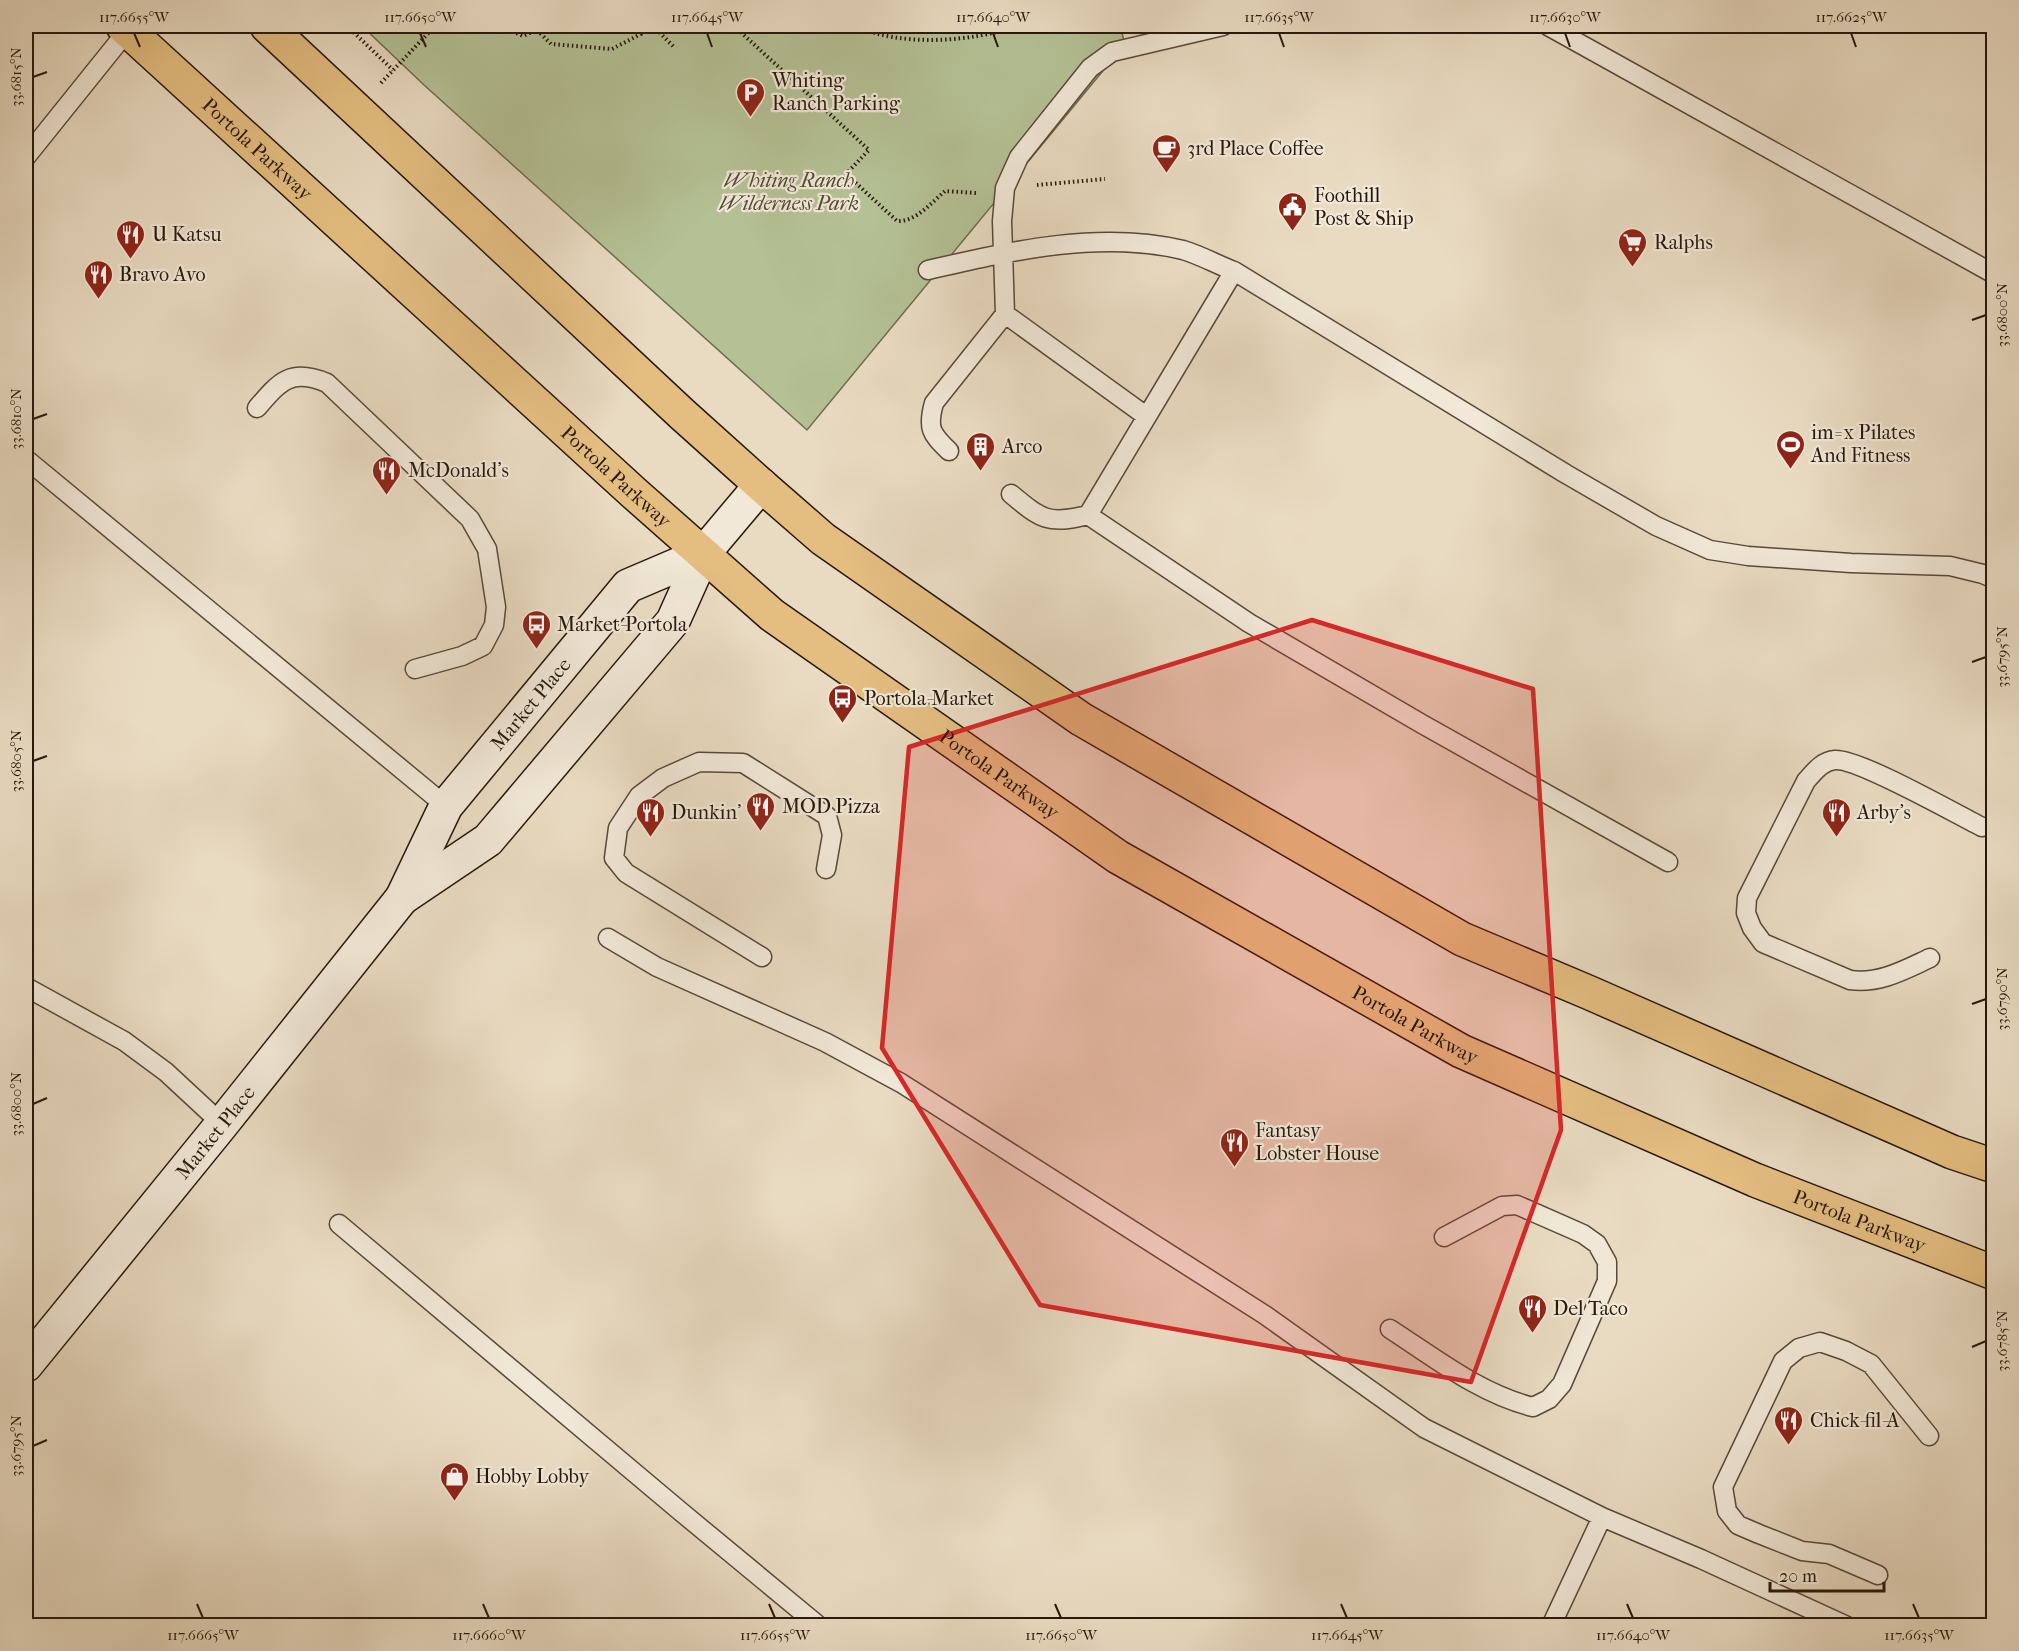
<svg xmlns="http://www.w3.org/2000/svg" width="2019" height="1651" viewBox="0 0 2019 1651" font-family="'IM FELL French Canon',serif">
	<rect width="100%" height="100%" fill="#e9dbc2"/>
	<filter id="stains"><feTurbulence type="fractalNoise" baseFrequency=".00333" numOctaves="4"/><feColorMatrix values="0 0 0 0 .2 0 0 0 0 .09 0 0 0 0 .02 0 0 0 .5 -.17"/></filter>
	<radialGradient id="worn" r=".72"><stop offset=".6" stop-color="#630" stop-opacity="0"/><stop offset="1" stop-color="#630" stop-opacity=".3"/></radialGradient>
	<path fill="#b4c195" stroke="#6e6c50" stroke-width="1.5" d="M362 26H1120L1125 44 807 430 424 85Z"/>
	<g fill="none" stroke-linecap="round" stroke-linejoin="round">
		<defs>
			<path id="lane" d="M1548 26 1994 274
				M26 157 128 30
				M928 270C1011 251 1099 230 1183 250 1200 255 1218 265 1234 271L1566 474 1656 526 1710 550 1748 556 1851 563 1950 566 1983 574 1994 579
				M1234 271 1088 515 1249 623 1422 724 1668 862
				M257 408C280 381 291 368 327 383L470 519 487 549 496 607 494 625 483 646 462 656 415 669
				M1146 416 1005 314 1002 221 1005 188 1019 157 1090 68 1112 52 1223 26
				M949 451C931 434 927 428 934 403L1005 314
				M26 459 446 806
				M1011 494C1041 519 1048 525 1088 515
				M608 938 657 967 825 1042 901 1083 1265 1315 1424 1428 1602 1517 1701 1559 1847 1626
				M762 957 626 873 614 858 618 828 639 796 663 778 699 762 743 763 827 816 832 835 826 869
				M1930 958C1904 970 1880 984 1850 980L1763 943 1752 928 1746 913 1747 898 1806 781C1814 772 1822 761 1835 760 1858 758 1956 814 1982 827
				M26 987 124 1041 166 1072 222 1124
				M339 1224 680 1511 819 1626
				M1390 1329C1435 1358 1480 1394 1533 1407L1549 1399 1562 1384 1607 1281V1262L1597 1244 1583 1234 1517 1205 1502 1206 1444 1237
				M1878 1575 1829 1554 1802 1551 1759 1534 1738 1525 1727 1511 1723 1487 1783 1361 1799 1348 1820 1342 1846 1351 1871 1364 1929 1436
				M1551 1626 1602 1517"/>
			<g id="secondary">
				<path d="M402 898 488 840 673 621 703 554 761 485"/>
				<path id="s1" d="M26 1365 222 1124 402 898 446 806 628 586 703 554"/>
			</g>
			<g id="primary">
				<path id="s2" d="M123 26 634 493 772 615 1118 857 1461 1051 1755 1180 1994 1273"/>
				<path d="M267 26 682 414 761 485 823 539 1081 719 1462 939 1590 993 1952 1152 1994 1166"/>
			</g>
		</defs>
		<use href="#lane" stroke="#58493a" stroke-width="21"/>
		<use href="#secondary" stroke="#27180c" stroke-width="36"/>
		<use href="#primary" stroke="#27180c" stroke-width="36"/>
		<path stroke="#27180c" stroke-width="4" stroke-dasharray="1.5 3" stroke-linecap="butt" d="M347 26 393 70
			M433 26H444
			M500 26 523 36 537 30 551 44 612 49 641 34 645 26
			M653 26 675 48
			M734 26 869 150 846 174 897 221C916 222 932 202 945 191L976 193
			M857 26C898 47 974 42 1016 26
			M381 83 434 27
			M1037 185 1105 179"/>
		<use href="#lane" stroke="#f1e8d7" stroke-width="18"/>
		<use href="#secondary" stroke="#f1e8d7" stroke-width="33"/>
		<use href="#primary" stroke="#e4be81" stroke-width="33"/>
	</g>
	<path fill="#d62828" fill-opacity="0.2" stroke="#d62828" stroke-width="4.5" stroke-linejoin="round" d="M1312 620 1533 689 1561 1130 1471 1382 1040 1305 882 1048 909 747Z"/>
	<path fill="none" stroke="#27180c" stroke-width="2" d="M134 33 140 47M420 33 426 47M707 33 712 47M993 33 998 47M1279 33 1284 47M1565 33 1570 47M1851 33 1856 47M33 77 47 72M1972 320 1986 315M33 419 47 414M1972 662 1986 657M33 761 47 756M1972 1004 1986 999M33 1104 47 1098M1972 1347 1986 1341M33 1446 47 1440M197 1604 203 1618M483 1604 489 1618M769 1604 775 1618M1055 1604 1061 1618M1341 1604 1347 1618M1627 1604 1633 1618M1913 1604 1919 1618"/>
	<defs>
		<symbol id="parking-pin" viewBox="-11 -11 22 30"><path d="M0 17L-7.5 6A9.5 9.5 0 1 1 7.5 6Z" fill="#8f2418" stroke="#f1e8d7"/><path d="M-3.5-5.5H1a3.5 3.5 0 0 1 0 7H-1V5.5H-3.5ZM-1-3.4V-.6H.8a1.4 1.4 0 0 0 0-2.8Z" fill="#fff"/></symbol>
		<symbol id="cafe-pin" viewBox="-11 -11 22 30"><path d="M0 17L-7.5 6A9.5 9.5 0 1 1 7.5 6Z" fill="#8f2418" stroke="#f1e8d7"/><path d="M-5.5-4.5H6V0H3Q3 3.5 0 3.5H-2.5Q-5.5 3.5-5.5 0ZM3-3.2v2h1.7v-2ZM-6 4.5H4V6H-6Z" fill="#fff"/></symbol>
		<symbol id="civic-pin" viewBox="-11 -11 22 30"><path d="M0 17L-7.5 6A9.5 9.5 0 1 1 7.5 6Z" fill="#8f2418" stroke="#f1e8d7"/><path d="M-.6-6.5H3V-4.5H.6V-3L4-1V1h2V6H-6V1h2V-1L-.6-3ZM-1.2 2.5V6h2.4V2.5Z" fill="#fff"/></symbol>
		<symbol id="restaurant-pin" viewBox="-11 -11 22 30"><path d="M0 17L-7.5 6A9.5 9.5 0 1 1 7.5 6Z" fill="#8f2418" stroke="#f1e8d7"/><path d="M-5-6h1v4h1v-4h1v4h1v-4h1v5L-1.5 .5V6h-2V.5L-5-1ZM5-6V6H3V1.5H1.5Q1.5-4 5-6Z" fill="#fff"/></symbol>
		<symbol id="supermarket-pin" viewBox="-11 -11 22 30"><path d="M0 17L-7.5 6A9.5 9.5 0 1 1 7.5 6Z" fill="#8f2418" stroke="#f1e8d7"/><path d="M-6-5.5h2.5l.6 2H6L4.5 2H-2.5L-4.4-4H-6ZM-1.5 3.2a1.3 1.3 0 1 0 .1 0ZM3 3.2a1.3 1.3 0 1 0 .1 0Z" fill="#fff"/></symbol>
		<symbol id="stadium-pin" viewBox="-11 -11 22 30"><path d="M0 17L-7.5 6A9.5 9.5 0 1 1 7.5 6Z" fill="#8f2418" stroke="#f1e8d7"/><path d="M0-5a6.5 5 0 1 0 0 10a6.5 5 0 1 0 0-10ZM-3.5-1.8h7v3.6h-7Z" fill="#fff"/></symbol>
		<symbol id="building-pin" viewBox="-11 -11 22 30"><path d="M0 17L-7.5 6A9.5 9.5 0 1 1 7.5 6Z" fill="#8f2418" stroke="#f1e8d7"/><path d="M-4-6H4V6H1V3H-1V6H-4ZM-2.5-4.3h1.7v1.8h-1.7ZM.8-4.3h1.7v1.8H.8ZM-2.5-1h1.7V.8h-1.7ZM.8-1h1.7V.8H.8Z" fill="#fff"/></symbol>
		<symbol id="bus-pin" viewBox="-11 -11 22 30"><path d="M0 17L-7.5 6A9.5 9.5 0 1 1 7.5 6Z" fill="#8f2418" stroke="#f1e8d7"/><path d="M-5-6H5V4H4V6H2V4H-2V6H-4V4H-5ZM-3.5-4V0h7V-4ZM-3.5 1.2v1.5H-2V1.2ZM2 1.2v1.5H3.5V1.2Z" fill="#fff"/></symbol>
		<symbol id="shop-pin" viewBox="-11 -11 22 30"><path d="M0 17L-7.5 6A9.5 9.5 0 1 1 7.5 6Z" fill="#8f2418" stroke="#f1e8d7"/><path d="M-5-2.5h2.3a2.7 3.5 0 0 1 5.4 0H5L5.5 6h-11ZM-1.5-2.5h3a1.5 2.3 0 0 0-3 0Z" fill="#fff"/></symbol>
	</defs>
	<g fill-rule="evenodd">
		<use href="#parking-pin" x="734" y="76" width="33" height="45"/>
		<use href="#cafe-pin" x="1150" y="132" width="33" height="45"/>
		<use href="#civic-pin" x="1276" y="190" width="33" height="45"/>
		<use href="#restaurant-pin" x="114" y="218" width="33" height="45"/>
		<use href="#supermarket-pin" x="1616" y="226" width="33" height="45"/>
		<use href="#restaurant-pin" x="82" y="258" width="33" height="45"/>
		<use href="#stadium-pin" x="1774" y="428" width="33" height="45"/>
		<use href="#building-pin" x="964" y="430" width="33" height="45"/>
		<use href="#restaurant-pin" x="370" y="454" width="33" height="45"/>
		<use href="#bus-pin" x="520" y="608" width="33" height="45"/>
		<use href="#bus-pin" x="826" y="682" width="33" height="45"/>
		<use href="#restaurant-pin" x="744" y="790" width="33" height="45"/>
		<use href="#restaurant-pin" x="634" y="796" width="33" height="45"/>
		<use href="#restaurant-pin" x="1820" y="796" width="33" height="45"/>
		<use href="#restaurant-pin" x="1218" y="1126" width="33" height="45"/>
		<use href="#restaurant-pin" x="1516" y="1292" width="33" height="45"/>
		<use href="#restaurant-pin" x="1772" y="1404" width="33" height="45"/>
		<use href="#shop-pin" x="438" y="1460" width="33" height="45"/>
	</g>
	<g text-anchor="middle" stroke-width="4.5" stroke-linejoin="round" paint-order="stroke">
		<g font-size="20" fill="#27180c" stroke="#f1e8d7" text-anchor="start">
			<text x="772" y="87">Whiting<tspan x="772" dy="23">Ranch Parking</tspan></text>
			<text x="1187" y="155">3rd Place Coffee</text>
			<text x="1314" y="202">Foothill<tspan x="1314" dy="23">Post &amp; Ship</tspan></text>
			<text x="152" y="241">U Katsu</text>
			<text x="1654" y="249">Ralphs</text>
			<text x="119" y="281">Bravo Avo</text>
			<text x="1811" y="439">im=x Pilates<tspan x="1811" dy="23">And Fitness</tspan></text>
			<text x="1002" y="453">Arco</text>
			<text x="408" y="477">McDonald's</text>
			<text x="557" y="631">Market-Portola</text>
			<text x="864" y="705">Portola-Market</text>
			<text x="782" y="813">MOD Pizza</text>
			<text x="671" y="819">Dunkin'</text>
			<text x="1857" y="819">Arby's</text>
			<text x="1255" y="1137">Fantasy<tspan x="1255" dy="23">Lobster House</tspan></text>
			<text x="1553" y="1315">Del Taco</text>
			<text x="1810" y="1427">Chick-fil-A</text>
			<text x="475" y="1483">Hobby Lobby</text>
		</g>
		<g font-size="20" fill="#27180c" stroke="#f1e8d7">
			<text dy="7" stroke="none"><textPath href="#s2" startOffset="182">Portola Parkway</textPath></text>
			<text dy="7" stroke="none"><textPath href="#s2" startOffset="668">Portola Parkway</textPath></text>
			<text dy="7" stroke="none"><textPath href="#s1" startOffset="834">Market Place</textPath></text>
			<text dy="7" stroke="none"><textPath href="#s2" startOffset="1154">Portola Parkway</textPath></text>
			<text dy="7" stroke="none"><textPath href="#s2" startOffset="1640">Portola Parkway</textPath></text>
			<text dy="7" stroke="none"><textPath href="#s1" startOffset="300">Market Place</textPath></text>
			<text dy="7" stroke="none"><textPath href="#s2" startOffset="2126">Portola Parkway</textPath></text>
		</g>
		<g font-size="20" font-style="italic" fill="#514b35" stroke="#f1e8d7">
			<text x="789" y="187">Whiting Ranch<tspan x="789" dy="23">Wilderness Park</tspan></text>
		</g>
	</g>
	<rect width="2019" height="1651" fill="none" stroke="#e9dbc2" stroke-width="66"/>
	<path d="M1770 1582v9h114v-9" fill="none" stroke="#27180c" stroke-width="3"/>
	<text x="1779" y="1582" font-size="18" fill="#27180c" stroke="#f1e8d7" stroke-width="4.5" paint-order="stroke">20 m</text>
	<rect x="33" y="33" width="1953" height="1585" fill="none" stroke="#27180c" stroke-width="2"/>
	<g font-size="15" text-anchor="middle" fill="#27180c">
		<text x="134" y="22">117.6655°W</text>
		<text x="420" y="22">117.6650°W</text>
		<text x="707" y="22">117.6645°W</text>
		<text x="993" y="22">117.6640°W</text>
		<text x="1279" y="22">117.6635°W</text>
		<text x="1565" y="22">117.6630°W</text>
		<text x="1851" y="22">117.6625°W</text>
		<text transform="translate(16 77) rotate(-90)" y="5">33.6815°N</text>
		<text transform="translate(2002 315) rotate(-90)" y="5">33.6800°N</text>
		<text transform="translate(16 419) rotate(-90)" y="5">33.6810°N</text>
		<text transform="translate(2002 657) rotate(-90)" y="5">33.6795°N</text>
		<text transform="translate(16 761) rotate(-90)" y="5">33.6805°N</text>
		<text transform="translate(2002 999) rotate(-90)" y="5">33.6790°N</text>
		<text transform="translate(16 1104) rotate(-90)" y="5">33.6800°N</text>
		<text transform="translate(2002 1341) rotate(-90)" y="5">33.6785°N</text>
		<text transform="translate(16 1446) rotate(-90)" y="5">33.6795°N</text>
		<text x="203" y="1640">117.6665°W</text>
		<text x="489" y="1640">117.6660°W</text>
		<text x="775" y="1640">117.6655°W</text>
		<text x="1061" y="1640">117.6650°W</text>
		<text x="1347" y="1640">117.6645°W</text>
		<text x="1633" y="1640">117.6640°W</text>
		<text x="1919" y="1640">117.6635°W</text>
	</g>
	<rect width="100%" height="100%" filter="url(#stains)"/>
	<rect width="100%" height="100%" fill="url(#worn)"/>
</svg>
